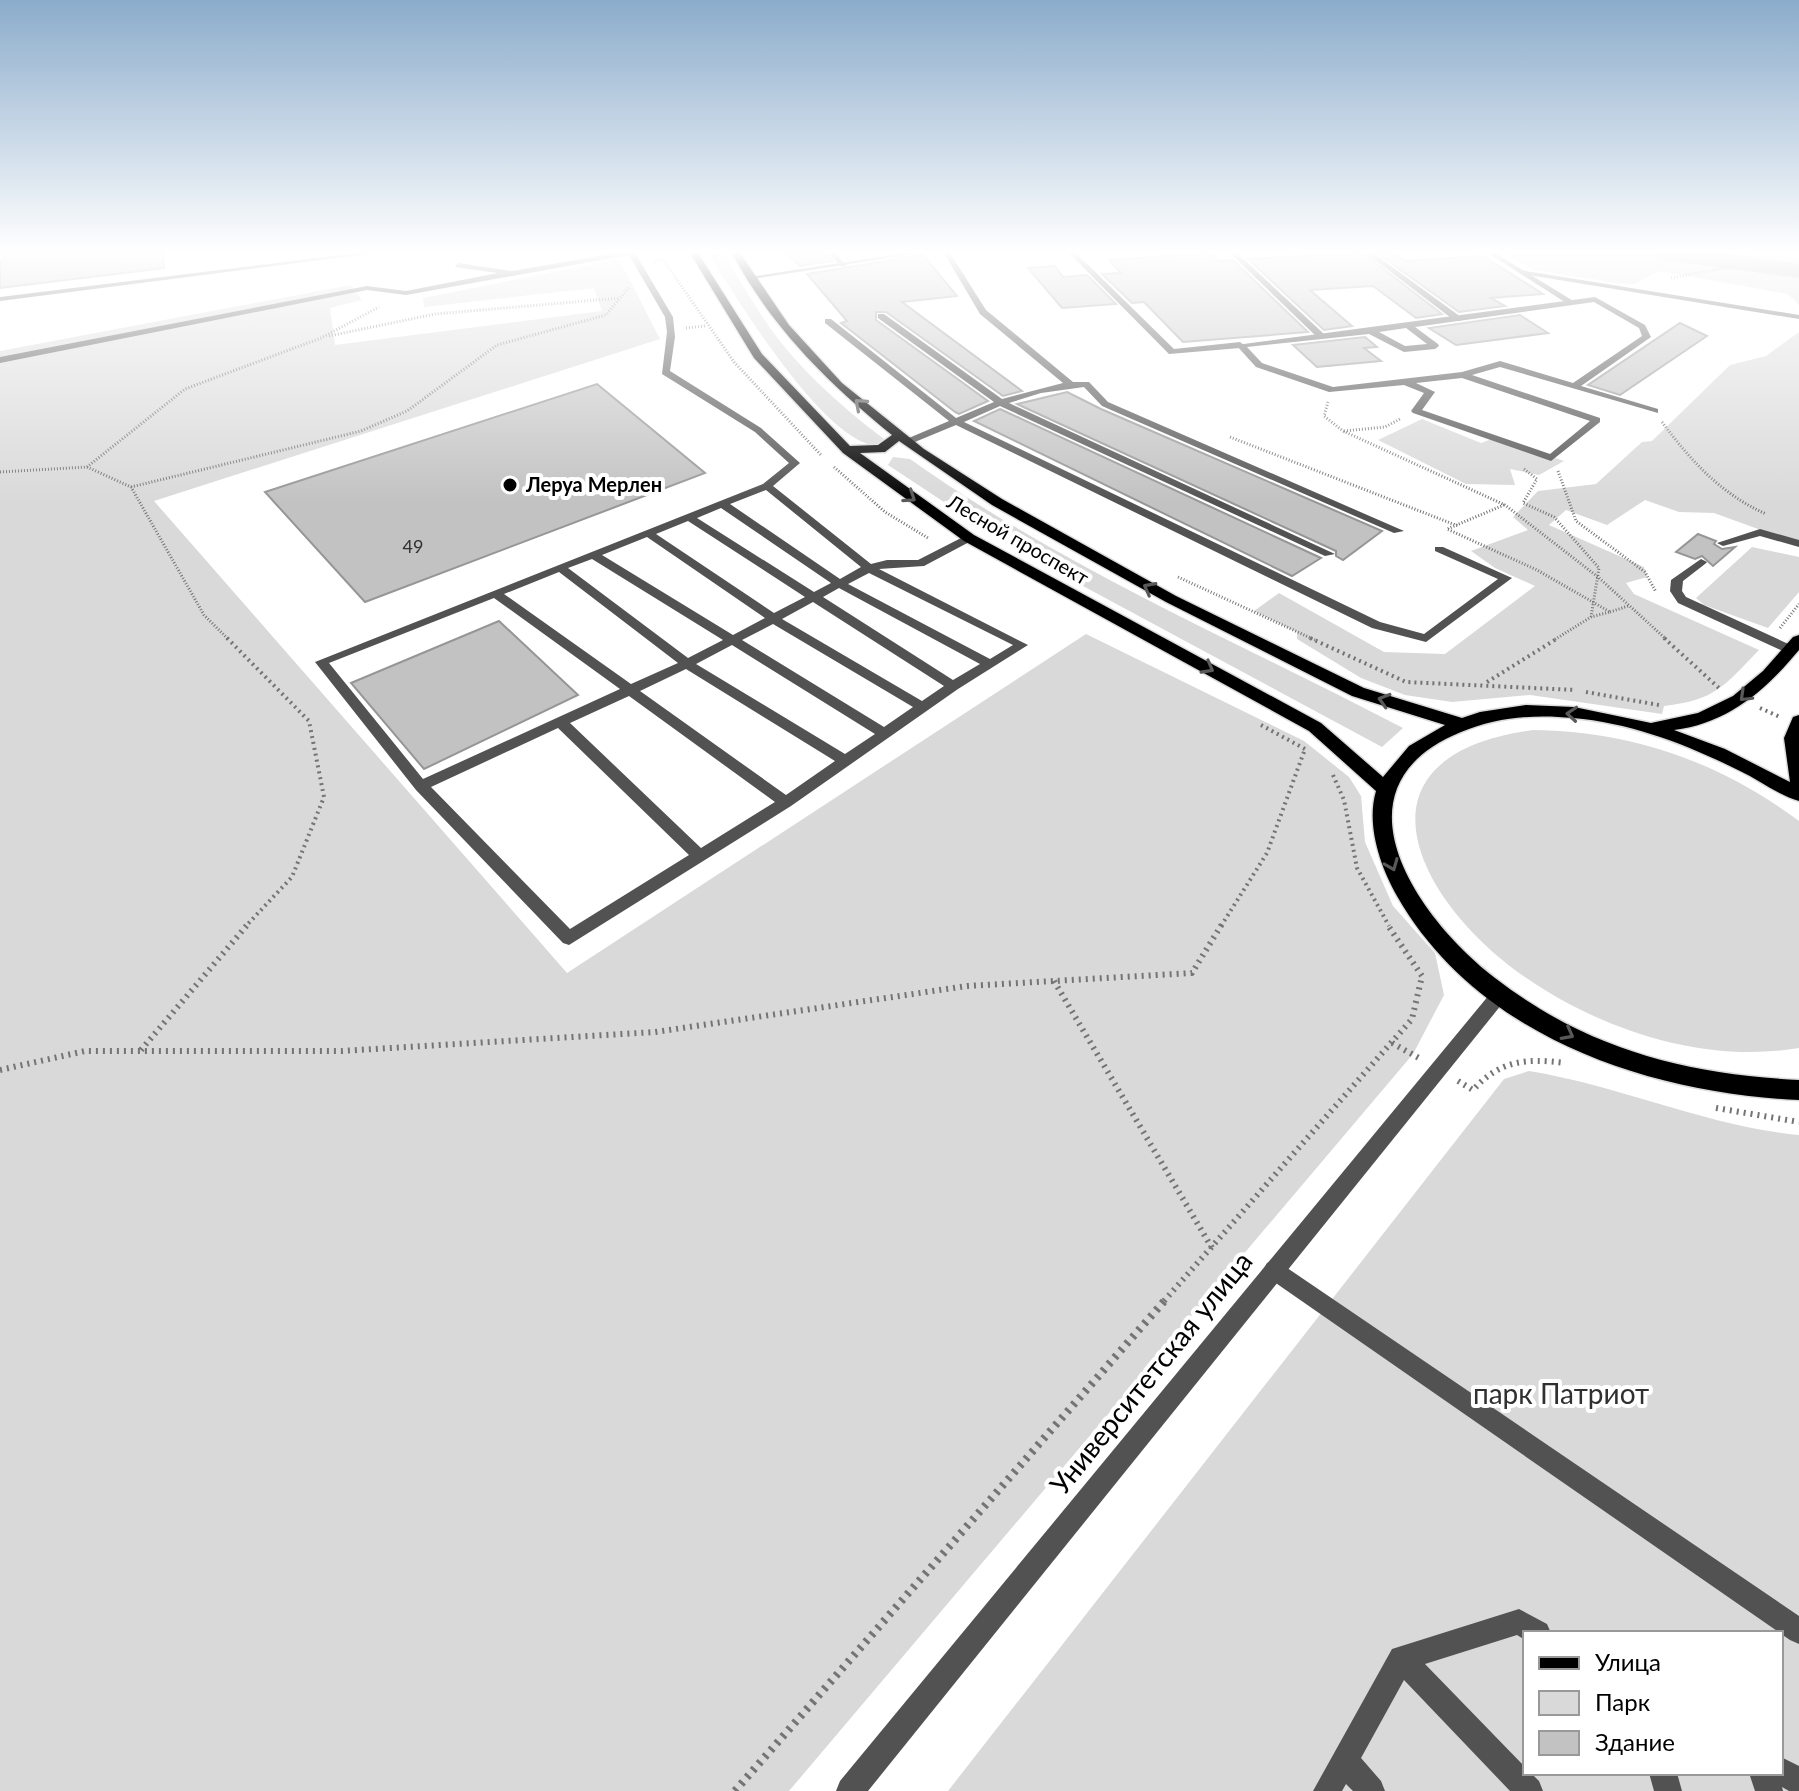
<svg xmlns="http://www.w3.org/2000/svg" width="1799" height="1791" viewBox="0 0 1799 1791" font-family="Lato,sans-serif">
	<rect width="100%" height="100%" fill="#fff"/>
	<path fill="#d9d9d9" fill-rule="evenodd" d="M708 253H723C736 273 748 295 762 316 793 364 839 405 884 439L883 443 879 446C825 445 736 297 708 253Z
		M1504 253H1707L1799 258V305L1788 294 1659 271 1635 284H1624L1534 270Z
		M619 259 660 339 154 501 567 973 1086 634 1304 741 1349 777 1361 796 1365 842 1393 906 1435 953 1444 995 1413 1054 789 1791H0V351L351 285 362 300 330 308 335 345 602 311 594 288 424 307 423 298Z
		M1799 332V544L1714 513 1679 512 1645 500 1607 525 1566 510 1549 525 1644 567 1647 577 1626 583 1634 594 1759 650C1724 686 1716 700 1664 706L1662 714 1530 695 1452 702 1405 695 1361 678 1297 639V632L1254 611 1279 593 1384 652 1445 654 1535 586 1495 568 1471 551 1528 530 1513 517 1538 491 1596 484 1642 442 1652 441 1730 365 1766 356Z
		M1422 419 1481 443 1497 437 1564 461 1539 475 1510 469 1515 485 1466 484 1378 440Z
		M893 457 910 459C1064 568 1236 641 1403 728L1382 747 1018 551 888 465Z
		M1752 547 1799 557V592L1768 628 1704 605 1696 598Z
		M1533 730C1631 731 1720 762 1799 821V1048C1706 1064 1604 1031 1528 979 1417 904 1341 756 1533 730Z
		M1529 1071C1621 1086 1706 1126 1799 1135V1791H948L1504 1079ZM1525 1633H1781V1773H1525Z"/>
	<g fill="none" stroke-linecap="round" stroke-linejoin="round">
		<path fill="#a0a0a0" fill-rule="evenodd" d="M1649 253H1713L1799 264V278L1661 260Z"/>
	</g>
	<path fill="#c2c2c2" stroke="#969696" stroke-width="2" d="M5 253H163L164 268 0 288V264Z
		M787 253H826L832 261 800 266Z
		M1211 253 1219 261 1233 260 1308 332 1183 342 1144 302 1132 303 1102 274 1121 273 1109 260Z
		M1363 253 1442 314 1416 318 1373 286 1310 290 1352 326 1324 330 1248 259Z
		M1377 253H1393L1405 261 1483 256 1543 294 1491 298 1505 306 1459 312Z
		M923 255 957 296 902 302 1022 391 1003 396 886 312H876V320L988 401 959 414 955 412 841 323 847 321 807 274Z
		M1055 266 1063 277 1087 275 1116 304 1062 308 1028 268Z
		M1520 315 1548 333 1456 345 1429 328Z
		M1680 323 1707 336 1620 395 1588 385Z
		M1365 337 1377 347 1364 348 1381 361 1317 367 1293 345Z
		M597 384 705 473 365 602 265 492Z
		M1067 392 1101 409 1382 531 1343 560 1336 556V551L1017 404Z
		M1000 409 1321 558 1292 576 974 421Z
		M1698 534 1716 541 1714 544 1722 549 1735 547 1713 566 1702 556 1695 559 1676 552Z
		M499 621 578 695 424 769 351 683Z"/>
	<g fill="none" stroke-linecap="round" stroke-linejoin="round">
		<defs>
			<path id="primary" d="M690 253H698L762 354 850 446 878 445 892 435C827 382 771 327 732 253H740L789 325 842 383 924 449 1002 499 1176 596 1364 688 1462 718 1480 712 1526 705 1574 707 1651 723 1698 713 1733 696 1763 671 1793 637 1799 635V650C1765 691 1728 723 1674 730L1725 749 1790 782 1784 738 1793 717 1799 715V801C1778 795 1759 780 1740 771 1688 745 1632 723 1573 718 1535 714 1497 717 1461 732 1326 787 1417 918 1495 978 1587 1049 1684 1074 1799 1080V1100C1646 1093 1477 1036 1397 896 1380 866 1366 825 1376 791L1309 731 964 541 843 453 754 358ZM899 441 992 505 1166 602 1352 696 1445 725 1409 746 1383 777 1321 723 974 535 860 453 885 452Z"/>
		</defs>
		<use href="#primary" stroke="#dbdbdb" stroke-width="3"/>
		<path stroke="#747474" stroke-width="3" stroke-dasharray="1 2" stroke-linecap="butt" d="M655 263 662 258 734 362 821 455
			M1671 278 1735 266 1723 253
			M686 328 705 326
			M329 336 435 314 620 298
			M1328 402 1324 416 1343 431 1505 505 1598 577 1667 640
			M1662 422C1691 461 1721 494 1766 514
			M1344 431 1385 427 1400 419
			M1230 437 1458 526
			M87 467 131 487 204 615 229 640
			M834 467 885 512 928 538
			M1524 469 1537 479 1523 503 1554 517 1599 568 1591 617
			M1558 471 1576 521 1645 572 1656 592
			M0 472 87 467 185 389 321 338 379 307
			M131 487 361 431 407 411 497 345 606 315 630 286
			M1504 505 1447 529 1537 570 1610 612 1591 617 1554 640
			M1178 577 1315 640
			M1610 612 1628 606
			M1780 628 1799 604"/>
		<path stroke="#747474" stroke-width="4" stroke-dasharray="2 4" stroke-linecap="butt" d="M227 638 309 721 324 797 292 877 246 926
			M1310 638 1406 682 1576 690
			M1664 638 1719 688
			M1487 682 1558 638
			M1586 692 1659 705
			M1760 708 1780 717
			M1261 725 1305 749
			M1333 775 1344 800 1357 868 1389 926
			M1221 926 1267 853 1305 749"/>
		<path stroke="#747474" stroke-width="6" stroke-dasharray="2 5" stroke-linecap="butt" d="M1054 981 1212 1248
			M1392 1043 1419 1058
			M141 1050 248 924
			M0 1070 85 1051H341L655 1032 967 986 1192 973 1222 924
			M1458 1081 1473 1090C1500 1060 1526 1058 1565 1063
			M1716 1108 1799 1122
			M1164 1301 1412 1019 1422 976 1387 924"/>
		<path stroke="#747474" stroke-width="8" stroke-dasharray="3 6" stroke-linecap="butt" d="M735 1791 1166 1299"/>
		<path fill="#525252" fill-rule="evenodd" d="M357 253H375L0 301V297Z
			M617 253H635L673 317 675 337 670 371 761 428 800 463 773 486 871 564 887 560H918L965 536H973V540L924 566 879 569 1028 645 958 689 791 806 569 945 563 943 416 790 315 662 763 484 789 463 755 432 662 374 667 332 665 317 629 255 406 295 367 290 0 363V357L367 286 406 291 498 273 455 267 458 263 512 271ZM766 490 861 567 840 579 730 504ZM721 508 831 583 814 592 697 518ZM688 521 805 597 774 613 656 534ZM647 537 765 618 733 635 602 555ZM592 559 723 640 688 658 568 568ZM559 572 678 663 631 684 504 594ZM869 573 1013 645 990 659 848 584ZM839 588 980 664 953 680 823 597ZM494 598 620 689 423 779 329 663ZM813 602 944 686 922 701 782 619ZM773 624 913 707 884 727 742 640ZM732 645 875 734 845 754 696 664ZM686 669 835 761 786 795 640 691ZM629 696 775 802 701 848 570 723ZM558 728 689 855 570 929 431 787Z
			M829 253H836L846 266H840Z
			M944 253H950L986 310 1073 382H1089L1108 402 1404 531 1394 533 1102 406 1084 387 1041 393 1009 403 1335 554 1325 556 1000 406 964 422 1380 622 1424 634 1498 579 1435 551V547H1443L1512 578 1426 642 1372 628 956 425 910 444H904V440L949 421 825 323V319H831L956 418 994 402 878 318V314H884L1002 399 1063 383 980 314Z
			M1520 270 1799 315V319L1523 274Z
			M1595 297 1645 325 1651 337 1581 386 1658 409V413L1500 367 1472 375 1600 418V422L1551 461 1413 413 1411 411 1424 393 1404 385 1329 392 1256 367 1236 345ZM1594 302 1639 328 1642 336 1573 383 1500 361 1462 372 1333 387 1262 363 1247 347 1369 334 1404 352 1435 349 1439 346 1438 344 1415 327ZM1406 328 1427 344 1405 346 1379 332ZM1462 378 1590 421 1550 454 1422 410 1435 392 1416 383Z
			M1760 529 1799 540V547L1760 536 1723 546 1717 543Z
			M1701 559 1707 562 1705 564 1683 581 1682 591 1686 597 1795 647V653H1787L1678 603 1670 591 1671 580Z
			M1274 1259 1799 1616V1644L1790 1640 1267 1277 1263 1270 1267 1263Z
			M1519 1609 1547 1624 1551 1633H1525V1640L1517 1635 1425 1664 1525 1767V1773H1531L1539 1781 1543 1791H1510L1404 1680 1361 1758 1381 1781 1385 1791H1353L1346 1784 1342 1791H1313L1392 1649Z
			M1781 1757 1799 1766V1791H1789L1782 1787 1783 1791H1755L1749 1773H1781Z
			M1649 1773H1677L1682 1791H1654Z"/>
		<path fill="#525252" fill-rule="evenodd" d="M905 253H921L753 279 749 277Z
			M1069 253H1076L1174 349 1240 342 1244 345 1240 348 1169 354Z
			M1230 253H1237L1324 334V338H1318Z
			M1366 253H1373L1461 317V321H1455Z
			M1488 253H1495L1575 302 1568 304Z"/>
		<path fill="#525252" fill-rule="evenodd" d="M1500 987 1506 989 1509 994 1506 999 868 1791H836L840 1781 1494 989Z"/>
		<use href="#primary" fill="#000" fill-rule="evenodd"/>
	</g>
	<defs><path id="oneway-chevron" d="M-2-3.5L2.5 0L-2 3.5" fill="none" stroke-width="1.6" stroke-linecap="round" stroke-linejoin="round" transform="scale(2)"/></defs>
	<g stroke="#595959">
		<use href="#oneway-chevron" transform="translate(860 404) rotate(-139)"/>
		<use href="#oneway-chevron" transform="translate(910 497) rotate(34)"/>
		<use href="#oneway-chevron" transform="translate(1149 588) rotate(-152)"/>
		<use href="#oneway-chevron" transform="translate(1208 668) rotate(29)"/>
		<use href="#oneway-chevron" transform="translate(1745 696) rotate(136)"/>
		<use href="#oneway-chevron" transform="translate(1384 700) rotate(-163)"/>
		<use href="#oneway-chevron" transform="translate(1572 714) rotate(-176)"/>
		<use href="#oneway-chevron" transform="translate(1392 865) rotate(68)"/>
		<use href="#oneway-chevron" transform="translate(1568 1034) rotate(28)"/>
	</g>
	<linearGradient id="sky" x2="0" y2="1"><stop stop-color="#8baccb"/><stop offset="0.5" stop-color="#fff"/><stop offset="1" stop-color="#fff" stop-opacity="0"/></linearGradient>
	<rect width="1799" height="503" fill="url(#sky)"/>
	<circle fill="#000" stroke="#fff" stroke-width="3" cx="510" cy="485" r="8"/>
	<g text-anchor="middle" stroke-width="8" stroke-linejoin="round" paint-order="stroke">
		<g font-size="18" fill="#303030">
			<text x="413" y="553">49</text>
		</g>
		<g font-size="20" font-weight="bold" fill="#000" stroke="#fff" text-anchor="start">
			<text x="526" y="492">Леруа Мерлен</text>
		</g>
		<g font-size="20" fill="#000" stroke="#fff">
			<text transform="translate(1018 540) rotate(30)" y="7">Лесной проспект</text>
		</g>
		<g font-size="28" fill="#000" stroke="#fff">
			<text transform="translate(1151 1373) rotate(-51)" y="10">Университетская улица</text>
		</g>
		<g font-size="28" fill="#303030" stroke="#fff">
			<text x="1561" y="1404">парк Патриот</text>
		</g>
	</g>
	<rect x="1523" y="1631" width="260" height="144" fill="#ffffff" stroke="#999999" stroke-width="2"/>
	<rect x="1539" y="1657" width="40" height="12" fill="#000000" stroke="#999999" stroke-width="2"/>
	<text x="1595" y="1671" font-size="24" fill="#000000">Улица</text>
	<rect x="1539" y="1691" width="40" height="24" fill="#d9d9d9" stroke="#999999" stroke-width="2"/>
	<text x="1595" y="1711" font-size="24" fill="#000000">Парк</text>
	<rect x="1539" y="1731" width="40" height="24" fill="#c2c2c2" stroke="#999999" stroke-width="2"/>
	<text x="1595" y="1751" font-size="24" fill="#000000">Здание</text>
</svg>
